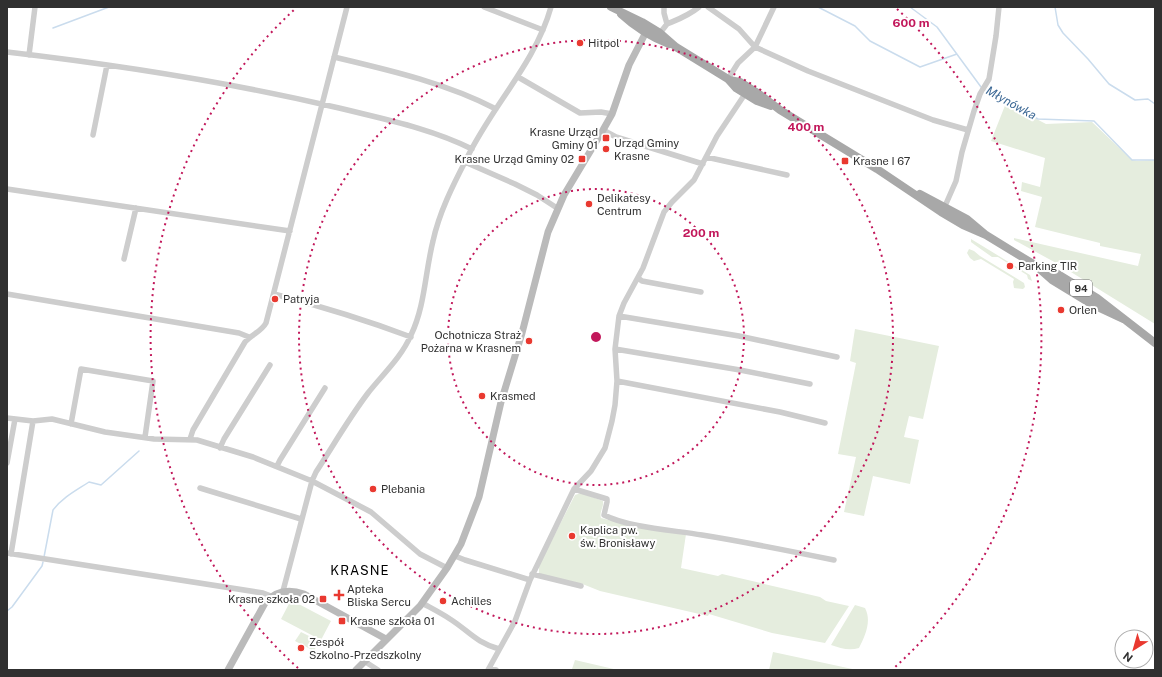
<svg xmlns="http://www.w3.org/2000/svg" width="1162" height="677" viewBox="0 0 1162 677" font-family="'Public Sans',sans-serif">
	<rect width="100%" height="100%" fill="#fff"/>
	<path fill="#e5edde" d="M1006 103 1046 124 1092 122 1132 160 1137 161 1155 160V324L1058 264 1014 240V238L1138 266 1141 254 1100 246V243L1035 227 1042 197 1021 191 1022 182 1040 187 1045 158 991 141Z
		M971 239 1030 275 1032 281 1028 279 1027 275 998 257H992L975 245 971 242Z
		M969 249 974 251 980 256 1024 283 1025 287 1023 289 1014 288 1013 282 1014 279 981 259 974 261 970 258 967 253Z
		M855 329 939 346 923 419 909 416 904 437 919 440 910 484 873 476 864 516 844 512 856 457 838 454 856 363 850 361Z
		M581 493 603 501C604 507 599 512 601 518L628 525 686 534 681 568 718 576 722 574 820 597 826 601 849 606 825 643 772 633 709 614 708 616 600 591 580 583 577 584 539 574V565L575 495Z
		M291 600 331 621 321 640 281 619Z
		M855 605 865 608C872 621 865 636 859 648 849 651 840 648 831 645Z
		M301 632 319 641 314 651 295 641Z
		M773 652 857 670H769Z
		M575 660 618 670H575L572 669Z"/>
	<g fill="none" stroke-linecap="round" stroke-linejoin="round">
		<path stroke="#cadced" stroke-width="1.5" d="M818 7 855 26 870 41 920 67 957 54
			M910 7 937 27 981 87
			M1055 7 1058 25 1063 33 1088 59 1109 84 1135 100 1148 99 1155 104
			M53 28 109 7
			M984 90 1038 119 1094 121 1132 160H1155
			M44 557 53 510C63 497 77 490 89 482L101 485 139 451
			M7 611 12 607 42 566 43 562"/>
		<path stroke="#cdcdcd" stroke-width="5.5" d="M484 7 543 30
			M708 7 739 29 755 47 774 7
			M667 24C679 19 688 16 699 7
			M660 33 667 24 664 13V7
			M7 52C119 65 229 82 339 108 383 119 430 128 472 149
			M29 55 35 7
			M334 57C389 70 446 83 496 109
			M518 77 580 113 601 112 612 114
			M728 79 738 63 755 47 808 71 933 120 968 130
			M603 130 616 137 703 164
			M93 135 107 65
			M706 157 787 175
			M465 162 515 184 537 195 557 208
			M7 189 290 231
			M945 206 956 181 962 152 974 111 980 94 989 79 996 36 999 7
			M124 259 136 208
			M638 278 642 281 701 292
			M7 294 239 333 249 337
			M274 294C320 306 366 320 411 337
			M619 316 739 336 837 357
			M615 349 740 370 810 384
			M617 381 780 412 825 423
			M7 418 33 421 52 419 105 432 154 439 197 440 253 457 312 481 371 512 420 554 447 568
			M71 424 81 369 153 381 145 437
			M190 439 193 430 245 342C252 334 261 332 266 323L347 7
			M220 448 224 439 270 365
			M7 463 15 419
			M277 466 280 460 325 388
			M200 488 301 519
			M574 489 607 499V502L604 515C630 528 673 530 702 535 746 542 790 551 834 560
			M7 553 263 593 271 596
			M11 554 33 421
			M455 556 465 560 530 580
			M532 574 581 586
			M283 591 312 481 316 472C333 446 349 418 368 393 383 374 401 358 411 335 425 306 425 273 433 241 439 213 453 185 466 160 491 107 535 64 551 7
			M422 603C431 608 441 613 450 619 469 631 475 642 499 649
			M364 661 378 670
			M489 668 496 670
			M488 670 515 621 530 580 574 489 591 471 605 448 612 421 615 405 617 381 615 349 619 316 624 303 643 268 664 212 672 202 694 180 717 136 745 94V90"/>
		<path stroke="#bababa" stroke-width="7" d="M228 670 265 603C276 590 289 589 304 594L386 639
			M356 670 420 606 447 568 461 544 479 497 501 402 522 333 548 232 564 195 603 130 612 114 629 65 646 32 645 28"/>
		<path stroke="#a8a8a8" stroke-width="8" d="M611 7 642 22 660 33 676 47 728 79 736 88 757 101 771 106
			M621 14C635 27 651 37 669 44
			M729 80 740 82 759 94 780 110 877 169 941 212 963 225 986 235
			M920 194 967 219 986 235 1035 265 1052 280 1093 305 1123 319
			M1039 267 1056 273 1097 298 1155 343"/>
	</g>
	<g fill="none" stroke="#c2185b" stroke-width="2" stroke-dasharray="2 4">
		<circle cx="596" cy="337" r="148"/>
		<circle cx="596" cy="337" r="297"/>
		<path d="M298 668A445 445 0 0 1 295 9M897 9A445 445 0 0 1 894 668"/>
	</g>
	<g fill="#e93930" stroke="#fff" stroke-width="1.5">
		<circle cx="580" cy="43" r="4"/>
		<rect x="602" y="134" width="8" height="8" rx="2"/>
		<circle cx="606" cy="149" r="4"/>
		<rect x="578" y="155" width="8" height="8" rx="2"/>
		<rect x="841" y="157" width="8" height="8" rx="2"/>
		<circle cx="589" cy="204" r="4"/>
		<circle cx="1010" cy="266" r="4"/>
		<circle cx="275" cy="299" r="4"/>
		<circle cx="1061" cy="310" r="4"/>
		<circle cx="529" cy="341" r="4"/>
		<circle cx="482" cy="396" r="4"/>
		<circle cx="373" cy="489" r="4"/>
		<circle cx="572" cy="536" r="4"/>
		<path d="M337 589h4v4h4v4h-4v4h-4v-4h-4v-4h4z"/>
		<rect x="319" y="595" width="8" height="8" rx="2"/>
		<circle cx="443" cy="601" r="4"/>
		<rect x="338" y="617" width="8" height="8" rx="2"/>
		<circle cx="301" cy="648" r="4"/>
	</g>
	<g text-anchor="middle" stroke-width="4" stroke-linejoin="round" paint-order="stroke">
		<rect fill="#fff" stroke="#6e6e6e" stroke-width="1" x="1070" y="280" width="22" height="16" rx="3"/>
		<g font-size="10" font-weight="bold" fill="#303030">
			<text x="1081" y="292">94</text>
		</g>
		<g font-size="11" fill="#303030" stroke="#fff" text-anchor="start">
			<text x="588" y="47">Hitpol</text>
			<text x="598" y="136" text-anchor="end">Krasne Urząd<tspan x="598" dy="13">Gminy 01</tspan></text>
			<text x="614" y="147">Urząd Gminy<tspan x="614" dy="13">Krasne</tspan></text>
			<text x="574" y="163" text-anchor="end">Krasne Urząd Gminy 02</text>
			<text x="853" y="165">Krasne I 67</text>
			<text x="597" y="202">Delikatesy<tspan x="597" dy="13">Centrum</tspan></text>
			<text x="1018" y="270">Parking TIR</text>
			<text x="283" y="303">Patryja</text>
			<text x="1069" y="314">Orlen</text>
			<text x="521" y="339" text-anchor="end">Ochotnicza Straż<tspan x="521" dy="13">Pożarna w Krasnem</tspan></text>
			<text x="490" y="400">Krasmed</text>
			<text x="381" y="493">Plebania</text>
			<text x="580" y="534">Kaplica pw.<tspan x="580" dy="13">św. Bronisławy</tspan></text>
			<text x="347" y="593">Apteka<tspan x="347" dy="13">Bliska Sercu</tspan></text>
			<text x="315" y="603" text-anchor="end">Krasne szkoła 02</text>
			<text x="451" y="605">Achilles</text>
			<text x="350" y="625">Krasne szkoła 01</text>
			<text x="309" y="646">Zespół<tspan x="309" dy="13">Szkolno-Przedszkolny</tspan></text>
		</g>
		<g font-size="12" font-style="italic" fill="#3c6895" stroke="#fff">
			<text transform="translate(1011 103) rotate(29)" y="4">Młynówka</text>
		</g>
		<g font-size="13" letter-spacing="1" fill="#000" stroke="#fff">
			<text x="360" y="575">KRASNE</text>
		</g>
	</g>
	<circle cx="596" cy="337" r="6" fill="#c2185b" stroke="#fff" stroke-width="2"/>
	<g font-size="12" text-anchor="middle" font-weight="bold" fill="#c2185b" stroke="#fff" stroke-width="4" stroke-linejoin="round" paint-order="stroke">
		<text x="911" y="27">600 m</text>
		<text x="806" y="131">400 m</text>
		<text x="701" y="237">200 m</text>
	</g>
	<rect width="1162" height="677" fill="none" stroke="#303030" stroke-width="16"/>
	<g transform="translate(1134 649) rotate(217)"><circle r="19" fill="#ffffff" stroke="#acacac"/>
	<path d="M0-3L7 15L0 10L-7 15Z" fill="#e93930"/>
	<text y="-6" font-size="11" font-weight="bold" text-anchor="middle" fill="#303030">N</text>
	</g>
</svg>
